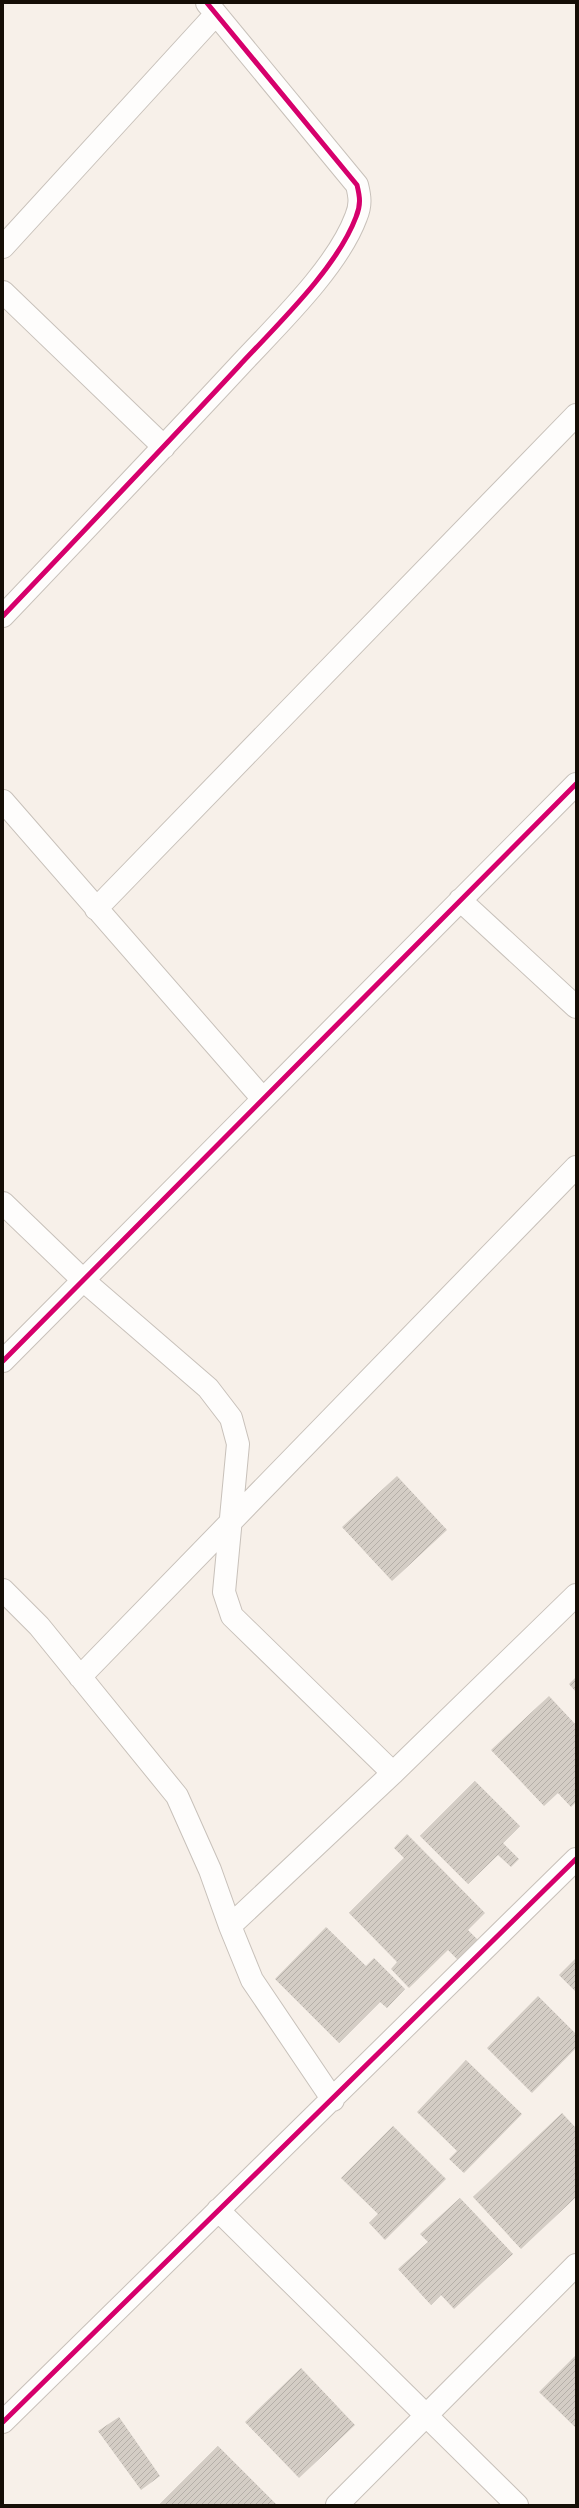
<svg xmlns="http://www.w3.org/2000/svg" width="579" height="2508" viewBox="0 0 579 2508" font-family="'Archivo Narrow',sans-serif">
	<defs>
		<pattern id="building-hatch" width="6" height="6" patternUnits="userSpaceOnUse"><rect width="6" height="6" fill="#d4cdc5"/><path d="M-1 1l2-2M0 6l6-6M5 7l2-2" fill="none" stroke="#b5afa8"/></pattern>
	</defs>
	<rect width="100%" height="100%" fill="#f7f0e9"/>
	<path fill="url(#building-hatch)" d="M397 1476 447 1530 392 1581 342 1527Z
		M576 1677V1692L569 1684Z
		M549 1696 576 1725V1802L571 1807 558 1793 544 1806 491 1750Z
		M475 1781 520 1826 503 1843 519 1859 511 1867 498 1855 468 1884 420 1836Z
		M407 1834 485 1913 468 1930 478 1940 458 1960 448 1950 409 1988 391 1969 397 1962 349 1913 404 1858 394 1848Z
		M326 1927 366 1966 374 1958 405 1989 387 2008 380 2002 339 2043 275 1979Z
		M576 1958V1992L559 1975Z
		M538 1996 576 2034V2048L532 2093 487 2048Z
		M466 2060 522 2114 464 2173 449 2159 457 2151 417 2112Z
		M562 2113 576 2128V2197L521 2249 473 2197Z
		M393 2126 446 2179 385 2240 369 2223 378 2214 341 2178Z
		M460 2198 513 2254 454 2309 441 2295 431 2305 398 2269 428 2242 420 2234Z
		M576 2355V2428L539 2392Z
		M301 2368 355 2425 299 2478 245 2422Z
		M119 2417 160 2476 141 2490 98 2431Z
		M218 2446 277 2505H159Z"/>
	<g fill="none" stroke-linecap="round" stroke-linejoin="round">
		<defs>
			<path id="street" d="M3 247 216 14
				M3 292 164 447
				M3 616C82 533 161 450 239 366 277 325 337 268 356 217 361 205 360 197 357 185L207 3
				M3 801 263 1099
				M460 900 576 1007
				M96 909 576 415
				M3 1203 83 1280 208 1388 231 1418 238 1444 224 1592 232 1616 393 1773
				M3 1361 576 784
				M3 1590 39 1626 177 1796 210 1870 230 1926 252 1980 333 2100
				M80 1677 576 1167
				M230 1926 393 1773 576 1595
				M218 2210 517 2505
				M3 2422 576 1859
				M337 2505 576 2265"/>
		</defs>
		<use href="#street" stroke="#c8c1ba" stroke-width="24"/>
		<use href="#street" stroke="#fefdfc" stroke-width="22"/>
		<defs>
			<path id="cycleway" d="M3 616C82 533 161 450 239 366 277 325 337 268 356 217 361 205 360 197 357 185L207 3
				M3 1361 576 784
				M3 2422 576 1859"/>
		</defs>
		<use href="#cycleway" stroke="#fff" stroke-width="8"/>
		<use href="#cycleway" stroke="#d6006c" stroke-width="5"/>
	</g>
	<rect width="579" height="2508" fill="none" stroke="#150e06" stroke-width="8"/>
</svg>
